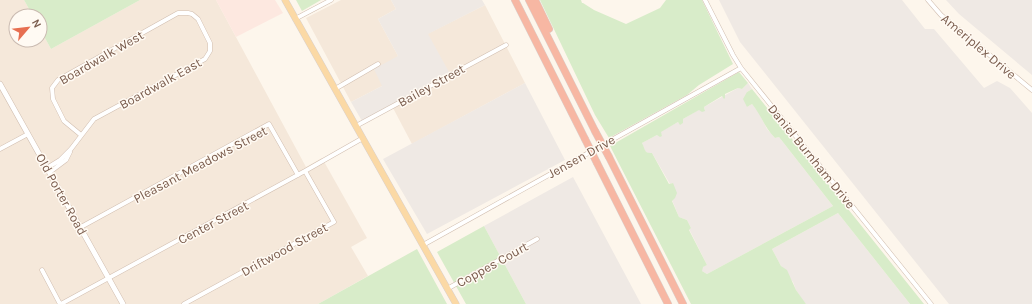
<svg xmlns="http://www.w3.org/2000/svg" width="1032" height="304" viewBox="0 0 1032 304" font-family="Karla,sans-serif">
	<rect width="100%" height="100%" fill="#fdf6ec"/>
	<path fill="#f5e8da" d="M0 0H24L33 16H16V40H40V29L51 49 140 0H216L306 167 322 158 367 238 351 247 368 276 318 304H0Z
		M341 0H391L396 9 378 19 398 56 382 86 351 102 306 18Z
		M485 5 525 83 412 144 393 108 451 77 427 34Z"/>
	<path fill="#fde8e0" d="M216 0H275L283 13 236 37Z"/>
	<path fill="#efe9e4" d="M391 0H482L485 5 428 34 449 72 362 121 351 102 382 86 374 69 398 56 378 19 396 9Z
		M719 0H902L925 29H934L984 88 997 81 1010 88 1032 113V304H949L740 42Z
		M946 0H1032V75L959 14Z
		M525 83 565 160 427 234 383 159Z
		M748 83 752 89 747 92V107L752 104 758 111 767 129 775 138 779 137 833 206 707 274 702 271V267L707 265 689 229 691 228 687 220 679 217 672 200 673 183 670 184 652 153H648L645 151 642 143 657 135 662 136 660 132 678 122 680 124 683 123V119L700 109 705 110 704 107 738 88 742 89Z
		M573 177 641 304H526L484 226Z
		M838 213 910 304H806L803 301 796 290 793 282 781 266 772 249Z"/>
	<path fill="#d8ecc9" d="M24 0H140L51 49 40 29V16H33Z
		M296 0H321L302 11Z
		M540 0H581L582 3H583L594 10 626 24 660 8 666 0H702L733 64 699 85 687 95 609 138 595 115Z
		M739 72 748 83 742 89 738 88 725 94V98L724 99 722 96 704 107 705 111 702 112 699 110 683 119V123L680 125 678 122 661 132 662 136 660 137 657 135 642 143C645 148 644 154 652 153L669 184 673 183 677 193 675 198 672 201 679 217 687 220 691 228 689 230 707 265 703 267 702 271 707 274 833 206 779 137 775 138C765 128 761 115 752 104L747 107 743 99 747 92 752 89 924 304H910L838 213 772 249 781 266 787 270 796 290 806 304H691L610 146Z
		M484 226 526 304H466L437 252Z
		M417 249 447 304H318Z"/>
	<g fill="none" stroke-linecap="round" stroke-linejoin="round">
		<defs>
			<path id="minor" d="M705 0 733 55 741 68 931 304
				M928 0 941 15 1032 90
				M295 19 331 0
				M335 89 378 64
				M356 126 506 45
				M0 149 28 134
				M47 168 60 160 71 149 94 119 205 59 210 51V43L198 19 192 14 188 13H178L58 80 52 88 53 99 64 121 81 135
				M50 172 66 160 70 152
				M81 227 269 124 298 175
				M423 245 741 68
				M42 270 60 304
				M447 289 537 239
				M61 304 305 171 363 138
				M184 304 334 222 305 171"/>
			<path id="tertiary" d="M0 84 123 304"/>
			<path id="primary" d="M285 0 456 304"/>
			<path id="motorway" d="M515 0 585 139
				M529 0 595 131
				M535 0 549 29
				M609 157 683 304
				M597 163 668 304"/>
		</defs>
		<use href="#minor" stroke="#d1beb0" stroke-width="5"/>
		<use href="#tertiary" stroke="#d1beb0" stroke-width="6"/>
		<use href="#primary" stroke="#dad1cd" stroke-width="7"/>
		<use href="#motorway" stroke="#dad1cd" stroke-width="8"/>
		<use href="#minor" stroke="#fff" stroke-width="4"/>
		<use href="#tertiary" stroke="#fff" stroke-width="5"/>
		<use href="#primary" stroke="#fbd9a5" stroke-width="6"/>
		<use href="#motorway" stroke="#f7b7a3" stroke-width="7"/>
		<defs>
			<path id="motorway-bridge" d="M595 131 609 157
				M585 139 597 163"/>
		</defs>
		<use href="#motorway-bridge" stroke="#dad1cd" stroke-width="8" stroke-linecap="butt"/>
		<use href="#motorway-bridge" stroke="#f7b7a3" stroke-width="7"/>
	</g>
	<g text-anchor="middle" stroke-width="3" stroke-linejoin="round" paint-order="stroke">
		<g font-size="13" fill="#7a5c4d" stroke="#fffaf3">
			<text transform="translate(979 46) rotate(40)" y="5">Ameriplex Drive</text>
			<text transform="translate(101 57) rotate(-30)" y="5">Boardwalk West</text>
			<text transform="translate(160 83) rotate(-29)" y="5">Boardwalk East</text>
			<text transform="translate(431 85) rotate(-29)" y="5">Bailey Street</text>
			<text transform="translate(581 156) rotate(-29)" y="5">Jensen Drive</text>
			<text transform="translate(812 156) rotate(51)" y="5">Daniel Burnham Drive</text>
			<text transform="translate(200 164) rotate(-28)" y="5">Pleasant Meadows Street</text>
			<text transform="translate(62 194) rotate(61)" y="5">Old Porter Road</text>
			<text transform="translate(213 222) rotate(-28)" y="5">Center Street</text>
			<text transform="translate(284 249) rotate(-29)" y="5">Driftwood Street</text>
			<text transform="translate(492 264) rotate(-29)" y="5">Coppes Court</text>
		</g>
	</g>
	<g transform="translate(28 28) rotate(62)"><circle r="19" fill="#fffaf3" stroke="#cabbb1"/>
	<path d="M0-3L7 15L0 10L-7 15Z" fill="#e76f51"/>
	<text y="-6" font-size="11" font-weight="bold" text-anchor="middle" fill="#7a5c4d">N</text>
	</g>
</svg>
